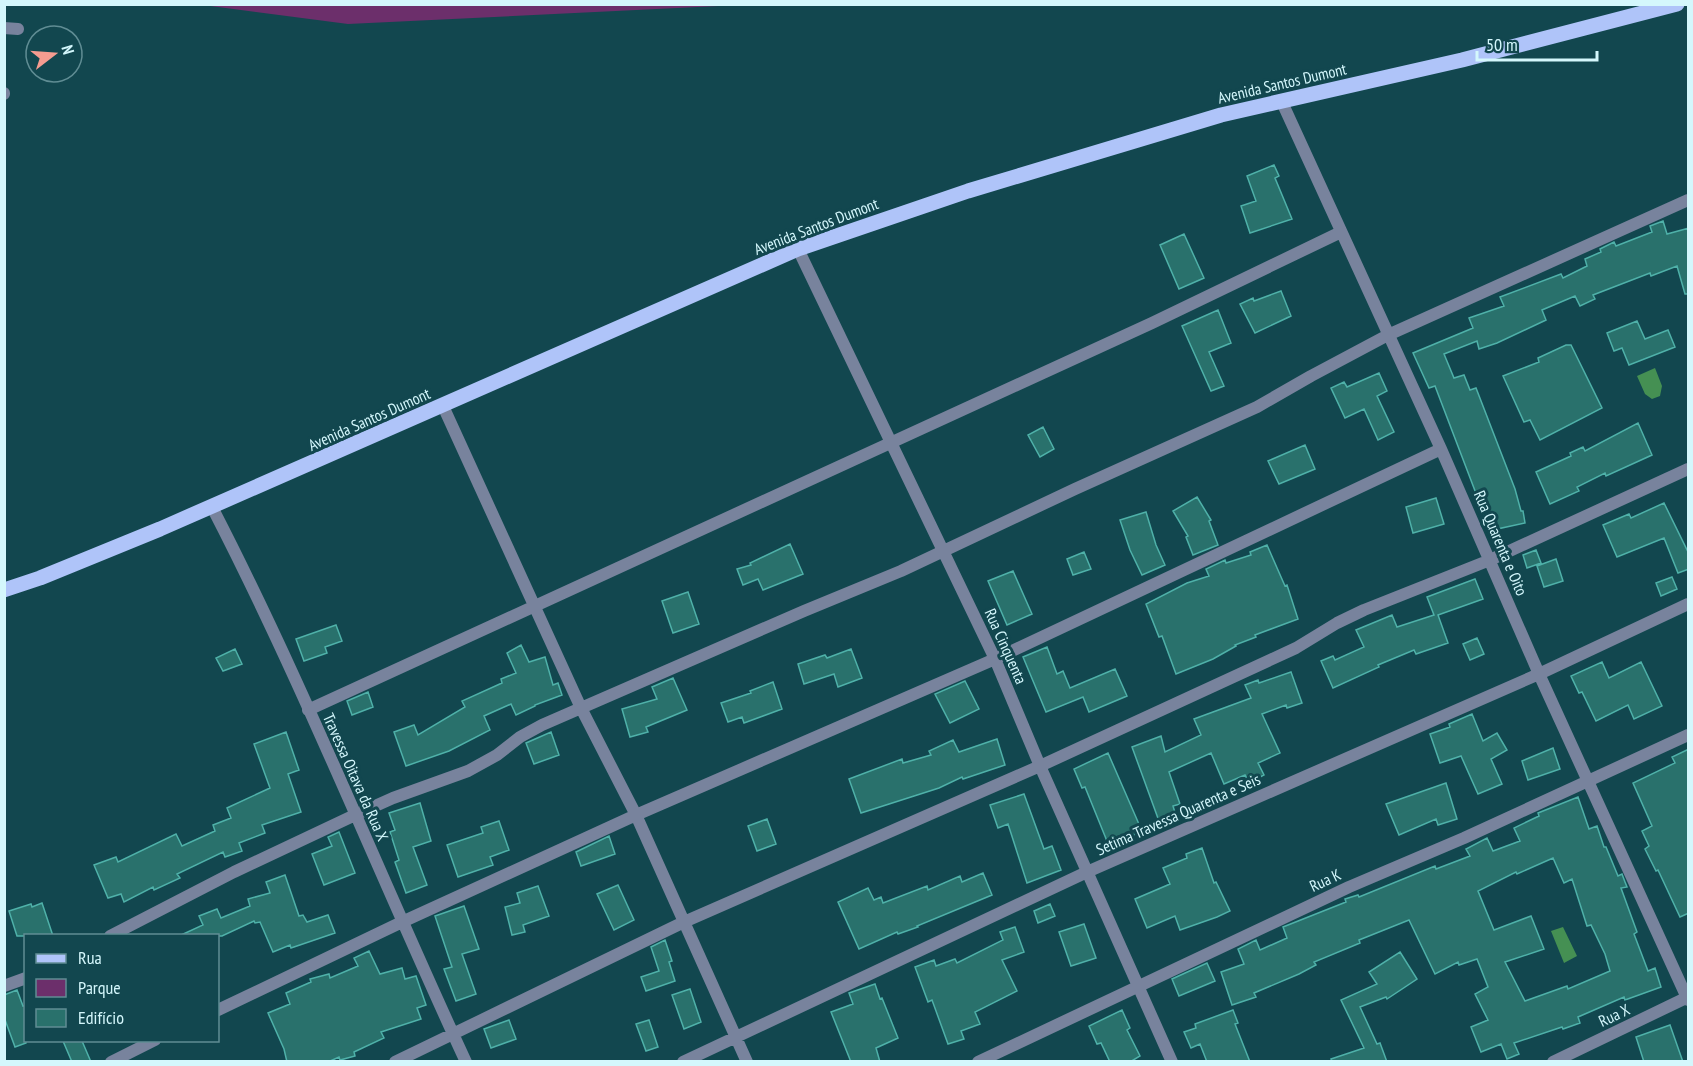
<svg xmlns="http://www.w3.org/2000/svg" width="1693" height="1066" viewBox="0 0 1693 1066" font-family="'PT Sans Narrow',sans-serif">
	<rect width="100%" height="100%" fill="#12474f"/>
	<path fill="#6c2f6b" d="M203 5H739L348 24Z"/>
	<path fill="#459053" d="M1655 368 1662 386 1660 396 1652 399 1645 394 1637 376Z
		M1563 927 1577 956 1564 963 1551 931Z"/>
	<path fill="#29716c" stroke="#4fb1a9" stroke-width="1.5" fill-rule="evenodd" d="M1274 165 1279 176 1275 178 1292 219 1250 233 1241 206 1256 201 1247 176Z
		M1663 221 1667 234 1689 228V294H1685L1677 266 1651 276 1650 273 1593 295 1595 299 1580 306 1575 296 1542 310 1546 320 1497 343 1479 349 1477 341 1444 354 1454 378 1464 375 1470 390 1476 388 1515 489 1521 511H1523L1525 523 1497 529 1493 514 1485 517 1435 386 1429 388 1413 353 1473 328 1469 318 1504 306 1500 297 1561 274 1563 278 1587 266 1585 259 1601 252 1600 249 1614 242 1616 246 1652 232 1650 226Z
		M1184 234 1204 278 1179 289 1160 245Z
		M1281 291 1291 316 1255 333 1240 304 1253 298 1254 301Z
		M1218 310 1231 343 1209 352 1224 386 1211 391 1182 326Z
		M1637 321 1645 339 1668 330 1675 347 1629 365 1622 348 1614 351 1607 333Z
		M1566 345H1571L1602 408 1540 440 1530 420 1524 422 1503 376 1539 362 1538 358Z
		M1379 373 1387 391 1377 396 1394 432 1378 440 1364 409 1345 418 1331 388 1344 382 1347 387Z
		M1638 423 1652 455 1606 476 1605 473 1577 487 1579 491 1550 504 1536 472 1571 456 1570 453 1583 447 1585 451Z
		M1043 427 1054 449 1040 457 1028 435Z
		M1305 445 1315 469 1279 484 1268 461Z
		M1197 497 1211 520 1209 521 1218 545 1193 555 1186 537 1188 536 1173 511Z
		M1436 498 1444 524 1413 533 1406 507Z
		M1664 503 1689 554V569L1678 573 1664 538 1617 557 1603 525 1629 514 1631 518Z
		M1146 512 1156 545 1165 565 1142 575 1130 550 1120 520Z
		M790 544 803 574 763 590 758 579 743 585 737 569 751 565 750 563Z
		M1267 545 1285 586 1287 585 1298 619 1255 635 1256 637 1235 645 1236 646 1213 659 1176 674 1162 636 1159 637 1146 604 1187 583 1209 576 1206 569 1225 560 1226 563 1251 555 1250 552Z
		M1536 550 1541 563 1527 568 1523 555Z
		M1084 552 1091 569 1073 575 1067 559Z
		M1556 559 1563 581 1544 587 1537 566Z
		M1013 571 1032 614 1007 625 988 581Z
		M1672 577 1677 589 1661 596 1656 583Z
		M1475 579 1483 599 1438 615 1448 643 1416 654 1414 650 1378 665 1379 667 1333 688 1321 661 1333 656 1335 660 1364 647 1356 630 1392 615 1397 627 1434 615 1427 597Z
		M688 592 699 624 673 633 662 601Z
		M336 625 342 641 325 647 327 653 304 661 296 639Z
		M1477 638 1484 654 1470 660 1463 644Z
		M521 645 529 662 545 657 553 685 558 683 562 695 535 705V706L516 715 511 704 484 716 490 730 449 751 406 766 394 732 414 725 418 735 465 707 462 701 502 683 501 679 516 673 507 653Z
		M1047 647 1057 674 1063 671 1070 688 1115 669 1127 696 1089 712 1083 697 1046 712 1023 657Z
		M235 649 242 664 223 671 216 658Z
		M851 649 862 678 838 687 834 674 804 684 798 664 825 655 827 658Z
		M1602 662 1609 678 1641 662 1662 706 1634 719 1628 705 1596 721 1582 692 1579 693 1571 676Z
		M1291 672 1302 703 1287 708 1286 705 1262 714 1280 753 1258 763 1264 775 1249 783 1245 775 1224 784 1211 753 1169 772 1180 804 1173 806 1176 816 1159 821 1132 747 1161 736 1165 752 1201 735 1194 719 1251 698 1245 685 1258 680 1259 683Z
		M673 678 687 710 646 727 648 732 630 737 622 709 657 699 652 687Z
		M965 681 979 709 950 723 935 694Z
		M773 682 782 709 744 723 742 717 728 722 721 703 751 693 750 691Z
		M368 692 373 707 352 715 347 701Z
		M1472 714 1483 741 1497 733 1507 750 1491 759 1502 784 1478 794 1461 756 1440 763 1430 734 1450 727 1449 724Z
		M286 732 299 770 288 774 301 812 262 825 265 833 239 843 242 851 225 857 223 852 177 874 180 878 154 890 153 887 124 902 121 894 108 898 94 865 116 857 118 862 176 834 182 846 215 831 213 825 231 818 227 808 270 788 254 744Z
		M551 732 559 755 534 764 526 743Z
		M997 739 1005 765 963 779 962 777 939 788 861 813 849 779 902 759 903 763 931 755 929 751 953 740 959 752Z
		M1553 748 1560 769 1528 780 1522 761Z
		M1689 749V913L1680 917 1658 870 1656 871 1645 849 1649 846 1642 831 1652 826 1633 783 1675 763 1672 757Z
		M1108 753 1142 831 1109 846 1085 787 1082 788 1074 769Z
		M1446 783 1457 819 1438 825 1436 819 1399 835 1386 804Z
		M1024 794 1044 849 1052 846 1061 870 1027 883 1008 824 998 828 990 805Z
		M1578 797 1589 829 1597 826 1604 847H1606L1618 876 1622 874 1625 882 1627 887 1621 888 1637 932 1634 934 1648 971 1655 968 1661 987 1625 1000 1624 997 1578 1017 1580 1023 1563 1029 1562 1027 1514 1043 1519 1054 1507 1059 1501 1044 1481 1052 1471 1027 1488 1020 1475 994 1488 987 1477 959 1459 965 1458 962 1435 974 1409 920 1359 940 1360 943 1314 962 1316 965 1299 974 1254 993 1256 997 1232 1005 1221 972 1244 964 1238 949 1256 940 1260 950 1287 938 1283 927 1346 902 1345 899 1358 895 1359 897 1435 866 1436 869 1470 856 1466 849 1487 838 1493 851 1520 841 1514 828 1539 816 1538 813ZM1553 858 1564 883 1572 879 1587 926 1591 925 1605 954 1610 971 1568 989 1567 986 1525 1001 1505 962 1544 949 1531 916 1494 930 1478 891 1516 872 1517 874Z
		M420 803 431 841 413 847 427 885 406 893 395 862 399 860 390 832 395 830 389 813Z
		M767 819 776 844 757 851 748 826Z
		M499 821 509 850 490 857 493 865 458 877 447 845 483 833 481 827Z
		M339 832 355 873 324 885 312 854 332 846 328 837Z
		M609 836 615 854 581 866 576 852Z
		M1202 848 1214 883 1216 882 1230 911 1217 917 1180 930 1175 916 1147 928 1135 899 1170 884 1163 868 1187 858 1186 854Z
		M983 873 992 895 917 926 918 927 898 934 897 932 859 949 838 902 868 888 874 900 881 897 883 903 927 886 928 890 960 876 962 882Z
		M285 875 299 916 303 915 307 922 328 915 335 933 291 948 290 945 273 952 260 922 255 923 254 921 222 936H179L203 925 199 916 217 909 221 918 250 906 248 899 270 893 266 882Z
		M618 885 634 920 614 930 597 894Z
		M538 886 549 916 523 925 525 932 512 935 505 907 520 903 517 893Z
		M42 903 53 936H17L9 911 31 904 32 907Z
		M1050 904 1055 916 1038 923 1034 911Z
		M464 906 479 949 462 954 476 994 456 1001 444 969 452 967 435 916Z
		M1084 924 1096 958 1071 966 1059 932Z
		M1015 927 1024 952 1002 960 1017 991 975 1012 980 1024 961 1031 964 1039 948 1044 932 1000 928 1002 915 967 934 960 936 966 955 959 957 963 1003 940 1000 932Z
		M665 940 672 961 669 962 675 981 646 991 641 977 659 971 651 947Z
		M369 951 380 974 402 968 405 979 416 976 426 1005 417 1008 421 1019 381 1032 384 1038 354 1052 355 1056 340 1060 339 1057 328 1062H287L284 1049 268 1013 290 1004 286 993 311 982 310 979 329 974 330 978 358 966 354 958Z
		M1400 952 1417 979 1387 999 1386 997 1360 1007 1377 1044 1380 1043 1387 1062H1332L1331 1059 1364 1048 1341 1000 1377 984 1369 972Z
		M1207 963 1215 981 1179 996 1172 979Z
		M875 984 880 999 882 998 898 1038 876 1048 880 1062H851L831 1012 853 1004 849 993Z
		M690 989 701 1022 684 1029 672 995Z
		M17 990 23 1006 26 1005V1043L15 1047 4 1017V995Z
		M1122 1010 1130 1028 1127 1030 1140 1056 1130 1062H1110L1101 1043 1097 1044 1089 1026Z
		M1233 1010 1238 1023 1235 1024 1250 1062H1207L1200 1044 1191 1048 1184 1032 1196 1028 1195 1024Z
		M509 1020 516 1039 491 1048 484 1029Z
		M649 1020 658 1047 646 1051 636 1024Z
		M1670 1025 1683 1062H1644L1636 1037Z
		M63 1041H82L91 1062H72Z"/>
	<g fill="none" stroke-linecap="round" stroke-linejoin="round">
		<path stroke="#78839d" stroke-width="12" d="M4 28 18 29
			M4 93V94
			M1281 100 1441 449 1539 674 1688 1000
			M798 249 995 659 1040 766 1172 1062
			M443 406 581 708 636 815 747 1062
			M212 507C305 687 380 877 466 1062
			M308 710 1152 323 1341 232
			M110 936 234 872 355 815 393 798 468 771 497 755 520 737 542 725 804 611 901 571 1075 489 1257 407 1311 376 1388 335 1688 200
			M4 986 26 978
			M218 1010 402 922 636 815 995 659 1441 449
			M111 1062 155 1040
			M395 1062 684 922 1040 766 1296 648 1337 623 1364 610 1490 560 1688 469
			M683 1062 1087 872 1539 674 1688 604
			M978 1062 1349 887 1464 838 1688 735
			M1553 1062 1688 997"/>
		<path stroke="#afc4f9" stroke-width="15" d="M4 590 40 578 160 529 798 249 968 191 1221 115 1462 60 1677 4"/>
	</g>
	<g text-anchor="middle" stroke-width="6" stroke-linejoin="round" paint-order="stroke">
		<g font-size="16" fill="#d4f7fc" stroke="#12474f">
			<text transform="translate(1282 83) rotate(-13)" y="6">Avenida Santos Dumont</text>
			<text transform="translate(816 226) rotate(-21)" y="6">Avenida Santos Dumont</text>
			<text transform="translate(369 419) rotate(-24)" y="6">Avenida Santos Dumont</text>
			<text transform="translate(1501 543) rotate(67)" y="6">Rua Quarenta e Oito</text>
			<text transform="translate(1006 646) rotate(66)" y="6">Rua Cinquenta</text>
			<text transform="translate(356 777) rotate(66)" y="6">Travessa Oitava da Rua X</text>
			<text transform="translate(1178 814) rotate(-24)" y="6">Setima Travessa Quarenta e Seis</text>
			<text transform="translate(1325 880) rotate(-25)" y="6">Rua K</text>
			<text transform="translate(1614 1015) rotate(-25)" y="6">Rua X</text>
		</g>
	</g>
	<rect width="1693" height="1066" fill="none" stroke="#d4f7fc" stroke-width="12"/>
	<rect x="24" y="934" width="195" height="108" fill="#12474f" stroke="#608d94" stroke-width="1.5"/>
	<rect x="36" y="954" width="30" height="9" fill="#afc4f9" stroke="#608d94" stroke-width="1.5"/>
	<text x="78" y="964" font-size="18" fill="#d4f7fc">Rua</text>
	<rect x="36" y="979" width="30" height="18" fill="#6c2f6b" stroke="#608d94" stroke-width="1.5"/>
	<text x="78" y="994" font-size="18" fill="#d4f7fc">Parque</text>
	<rect x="36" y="1009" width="30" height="18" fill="#29716c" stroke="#608d94" stroke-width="1.5"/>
	<text x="78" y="1024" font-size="18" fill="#d4f7fc">Edifício</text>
	<g transform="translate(54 54) rotate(73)"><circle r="28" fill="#12474f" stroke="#608d94" stroke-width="1.5"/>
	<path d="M0-4.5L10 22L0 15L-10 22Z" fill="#f59c90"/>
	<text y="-9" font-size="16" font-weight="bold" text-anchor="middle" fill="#d4f7fc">N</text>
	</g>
	<path d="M1477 51v9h120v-9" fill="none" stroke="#d4f7fc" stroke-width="3"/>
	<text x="1486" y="51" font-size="18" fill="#d4f7fc" stroke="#12474f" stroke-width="4.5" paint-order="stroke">50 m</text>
</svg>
